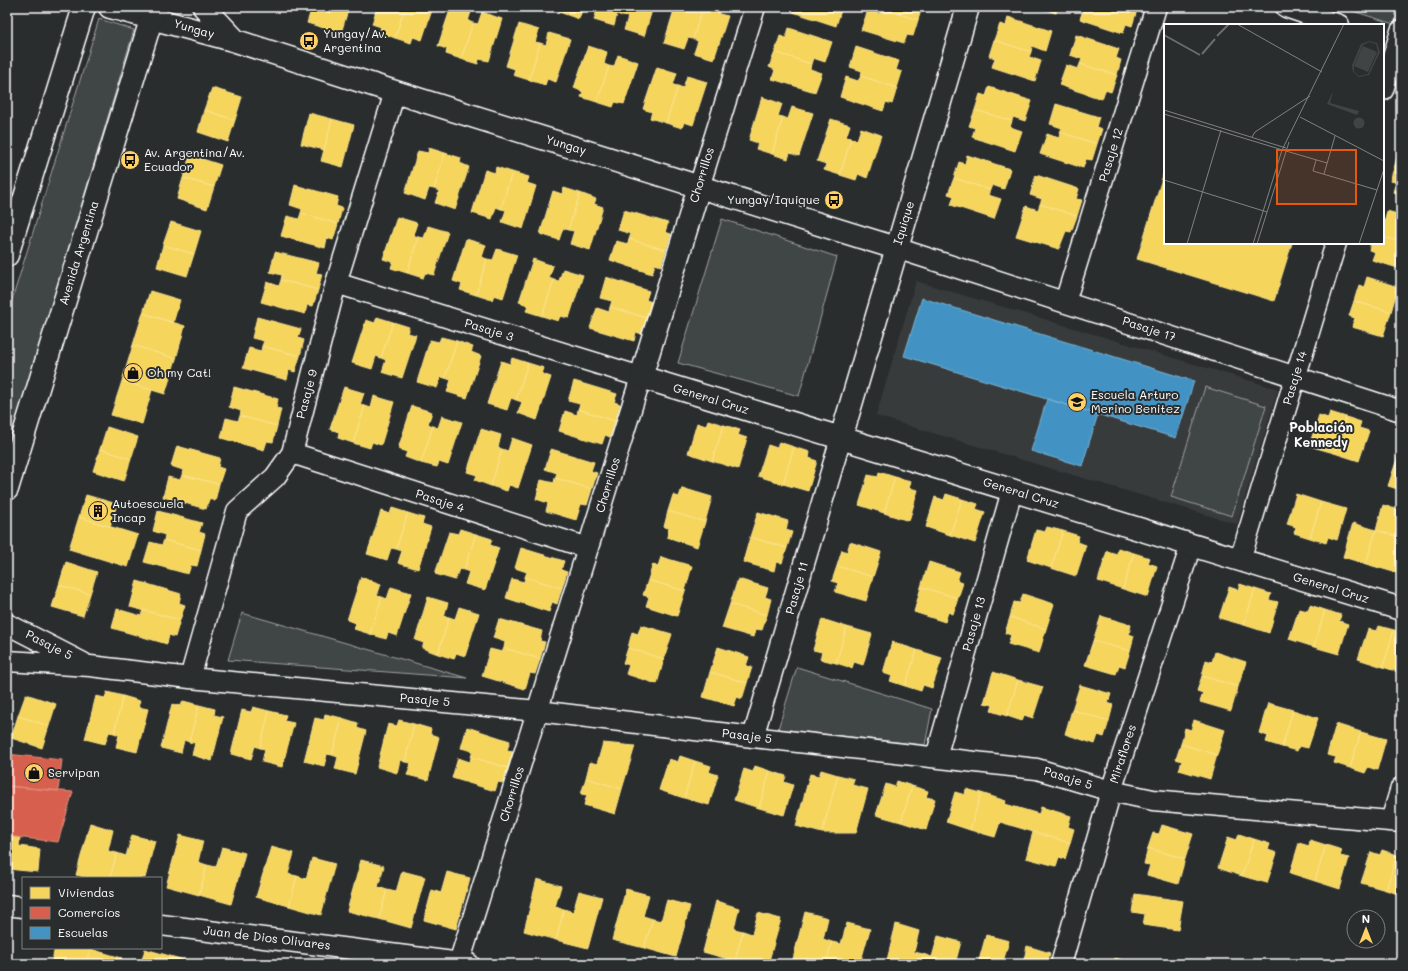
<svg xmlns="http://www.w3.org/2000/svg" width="1408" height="971" viewBox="0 0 1408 971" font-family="Mali,sans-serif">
	<rect width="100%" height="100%" fill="#2a2d2e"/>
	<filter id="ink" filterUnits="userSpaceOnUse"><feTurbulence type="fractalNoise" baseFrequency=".025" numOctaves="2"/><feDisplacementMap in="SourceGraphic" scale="8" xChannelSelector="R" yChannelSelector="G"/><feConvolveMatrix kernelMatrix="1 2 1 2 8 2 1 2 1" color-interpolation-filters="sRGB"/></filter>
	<g filter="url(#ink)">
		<path fill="#373a3b" d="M916 281 1278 389 1237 524 876 416Z"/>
		<path fill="#414445" stroke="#a0a2a2" d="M1340 7H1400L1394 24Z
			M99 19 134 30 7 454V316Z
			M722 219 837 257 799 396 678 363Z
			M1205 387 1266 406 1232 516 1171 497Z
			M242 613 467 678 228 660Z
			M797 667 932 709 925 745 778 729Z"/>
		<path fill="#f6d55c" stroke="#f9e28d" d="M312 7H349L341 33 307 23Z
			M377 7H405L395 38 379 32 381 27 372 24Z
			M405 7H433L422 40 413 37 411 43 395 38Z
			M451 7H465L472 9 468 21 473 23 461 59 446 54 447 49 438 46Z
			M560 7H583L579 19 559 12Z
			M598 7H625L622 16 617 14 614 26 594 20Z
			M625 7H653L644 36 624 30 628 17 622 16Z
			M675 7H703L693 39 688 38 684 49 664 43Z
			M703 7 721 8 719 14 728 16 714 59 694 53 698 41 693 39Z
			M794 7H842L836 26 793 12Z
			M882 7H922L918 20 881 8Z
			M1037 7H1058L1056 13Z
			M1084 7H1128L1137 10 1132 26 1126 24 1123 33 1080 19Z
			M881 8 918 20 913 36 907 35 904 43 861 30 868 10 880 14Z
			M482 12 502 19 489 61 479 59 478 64 461 59 473 23 478 24Z
			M1008 17 1051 31 1045 51 1032 46 1031 52 994 40 1000 24 1006 26Z
			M519 24 539 30 535 42 540 43 529 80 513 75 515 69 506 66Z
			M789 28 832 42 825 62 813 58 811 64 775 52 780 36 786 38Z
			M549 33 570 39 556 82 547 79 545 85 529 80 540 43 546 45Z
			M1076 35 1119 49 1116 58 1121 60 1117 75 1080 64 1082 59 1070 55Z
			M994 40 1031 52 1029 57 1041 61 1035 81 992 67 995 58 989 56Z
			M588 46 607 52 604 64 609 66 597 102 581 97 583 92 574 88Z
			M856 47 899 61 896 70 902 72 897 88 861 76 862 71 850 67Z
			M775 52 811 64 810 69 822 73 815 92 772 79 775 70 769 67Z
			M618 55 638 62 624 104 615 102 613 107 597 102 609 66 614 67Z
			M1080 64 1117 75 1111 92 1105 90 1102 99 1059 85 1066 65 1078 69Z
			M657 67 677 73 673 85 678 86 666 123 650 118 652 112 643 109Z
			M687 76 707 82 693 125 684 122 682 128 666 123 678 86 683 88Z
			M861 76 897 88 892 104 886 102 883 111 840 97 846 77 858 81Z
			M989 87 1032 101 1025 121 1013 117 1012 121 975 110 980 94 986 96Z
			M212 88 242 97 235 120 204 110Z
			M762 97 782 104 778 116 783 117 772 154 756 149 758 143 749 140Z
			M1056 104 1099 117 1096 127 1102 129 1097 144 1060 132 1062 128 1050 124Z
			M792 107 813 113 799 156 790 153 788 159 772 154 783 117 788 119Z
			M204 110 235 120 228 142 198 132Z
			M975 110 1012 121 1010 127 1022 131 1015 151 972 137 975 128 969 126Z
			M309 113 332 119 324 150 301 144Z
			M332 119 354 125 343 167 321 161Z
			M831 119 850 125 846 137 851 138 840 175 824 170 826 164 817 161Z
			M861 128 881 135 867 178 858 174 856 180 840 175 851 138 857 140Z
			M1060 132 1097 144 1092 160 1086 159 1083 168 1040 154 1047 134 1059 138Z
			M429 148 445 153 434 189 429 188 425 200 405 193 418 151 428 153Z
			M1399 149 1401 150V167L1395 165Z
			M445 153 461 158 460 163 469 167 455 210 435 203 439 191 434 189Z
			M190 155 221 165 214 187 183 178Z
			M967 155 1010 169 1004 189 992 185 990 190 954 178 959 162 965 164Z
			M1395 165 1401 167V194L1393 192 1396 182 1390 181Z
			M496 167 512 172 501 209 496 207 492 219 472 213 485 170 495 173Z
			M1165 169V243H1292L1274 301 1137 259Z
			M512 172 529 177 527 183 536 186 523 229 502 222 506 210 501 209Z
			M1036 175 1079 189 1076 199 1082 200 1077 216 1040 204 1042 199 1030 195Z
			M183 178 214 187 207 209 177 199Z
			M954 178 990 190 988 195 1001 199 994 219 951 205 954 196 948 194Z
			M295 185 338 197 336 206 342 208 338 224 301 213 302 209 290 205Z
			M564 188 580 193 568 230 563 228 559 240 540 234 553 191 562 194Z
			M580 193 596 199 594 204 603 207 590 250 570 244 574 231 568 230Z
			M1040 204 1077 216 1071 232 1066 231 1059 249 1016 236 1026 206 1038 210Z
			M624 210 668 223 665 232 671 234 666 250 629 239 631 234 618 230Z
			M1387 211 1401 215V242L1383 237V220H1385Z
			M301 213 338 224 333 240 327 238 325 248 281 236 287 216 299 219Z
			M397 217 417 223 413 235 418 237 407 273 391 268 393 262 383 259Z
			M171 222 201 231 194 254 163 245Z
			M428 226 448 232 434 275 425 273 423 278 407 273 418 237 424 238Z
			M1383 237 1401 242V269L1372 260 1375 252 1369 250 1371 243H1383Z
			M466 239 486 245 482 257 487 259 476 295 460 290 462 284 453 281Z
			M629 239 666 250 661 266 655 264 652 274 610 260 616 241 628 244Z
			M163 245 194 254 187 276 157 267Z
			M497 249 517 255 503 298 494 295 492 300 476 295 487 259 493 260Z
			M275 252 319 263 316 273 322 274 318 290 281 280 282 275 270 272Z
			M533 259 553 266 549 278 554 280 542 316 526 311 528 305 519 302Z
			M563 269 583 275 569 318 560 316 558 321 542 316 554 280 559 281Z
			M606 277 649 291 646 300 652 302 647 318 610 307 612 301 600 298Z
			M1367 277 1398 287 1391 312 1354 301 1359 285 1364 287Z
			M281 280 318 290 313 306 307 305 305 314 261 302 267 282 279 286Z
			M150 291 180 300 173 323 143 313Z
			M1354 301 1391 312 1383 336 1352 327 1355 318 1349 316Z
			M610 307 647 318 642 334 636 332 634 341 590 328 597 308 609 312Z
			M143 313 185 326 176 359 133 345Z
			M257 317 301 329 298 338 304 340 300 356 262 346 264 341 252 338Z
			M377 317 393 322 381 358 376 356 372 369 352 363 366 320 375 323Z
			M393 322 409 327 407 333 416 335 402 378 382 372 386 360 381 358Z
			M441 337 457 341 445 378 441 377 437 388 417 382 430 340 439 342Z
			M457 341 473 347 471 352 481 356 467 398 447 392 451 380 445 378Z
			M133 345 176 359 165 394 122 381Z
			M262 346 300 356 295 372 289 370 287 380 243 368 249 348 261 351Z
			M512 358 528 363 516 400 511 398 507 410 487 404 501 361 510 364Z
			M528 363 544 368 542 374 551 377 537 420 518 413 522 402 516 400Z
			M122 381 152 390 142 424 111 415Z
			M574 381 617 394 614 402 620 404 615 421 578 409 580 404 568 401Z
			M234 387 278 399 276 408 281 409 277 426 240 416 241 411 229 407Z
			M344 387 364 393 360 405 365 406 353 443 338 438 339 432 330 429Z
			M374 396 394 402 381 445 372 442 370 448 353 443 365 406 371 408Z
			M412 406 432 412 428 424 433 426 421 463 405 457 407 452 398 449Z
			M578 409 615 421 610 437 605 435 602 444 559 431 565 411 577 415Z
			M1330 412 1346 417 1334 453 1309 446 1319 415 1328 418Z
			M240 416 277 426 273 442 267 441 264 450 221 438 226 418 238 421Z
			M442 416 462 422 448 465 439 462 437 467 421 463 433 426 438 428Z
			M1346 417 1361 422 1359 428 1369 431 1359 461 1334 453Z
			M708 420 724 425 712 461 688 453 697 423 706 426Z
			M724 425 740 430 738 435 747 438 738 469 712 461Z
			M107 427 138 437 131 459 100 449Z
			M481 429 501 435 498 448 502 449 491 486 475 480 477 475 467 472Z
			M512 438 532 445 518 488 509 485 507 491 491 486 502 449 508 451Z
			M779 442 794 447 783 484 758 476 768 445 777 448Z
			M1401 445V463L1396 462Z
			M177 446 220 458 218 467 224 469 219 484 182 475 183 470 171 466Z
			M794 447 810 452 809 458 817 461 808 491 783 484Z
			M100 449 131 459 124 481 93 471Z
			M551 449 594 462 591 471 597 473 592 489 555 478 557 473 545 469Z
			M1396 462 1401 463V490L1388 486Z
			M879 472 895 477 884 513 859 505 868 475 878 477Z
			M182 475 219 484 215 501 209 499 206 509 163 497 168 477 180 480Z
			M895 477 911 481 909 488 918 490 909 521 884 513Z
			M555 478 592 489 587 505 581 504 576 520 546 511 548 503 536 499 541 480 554 483Z
			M682 488 712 497 705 522 668 511 673 495 679 497Z
			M946 494 962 499 950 535 926 527 935 497 944 500Z
			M1296 494 1321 502 1310 538 1294 533 1296 527 1287 524Z
			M86 495 117 504 110 527 79 517Z
			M962 499 978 504 976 509 985 512 975 543 950 535Z
			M1321 502 1346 509 1337 540 1328 537 1326 543 1310 538Z
			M1383 505 1401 511V538L1376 530Z
			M392 508 408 513 396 549 391 548 387 560 367 554 381 511 390 514Z
			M158 511 202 523 199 532 205 534 201 550 164 540 165 535 153 531Z
			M668 511 705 522 697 547 667 537 669 528 664 527Z
			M758 512 788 521 786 530 792 532 787 548 750 537Z
			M408 513 424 518 422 524 431 527 418 569 398 563 402 551 396 549Z
			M79 517 138 535 128 567 69 549Z
			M1353 523 1376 530 1366 564 1343 557Z
			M1047 527 1063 531 1051 568 1027 560 1036 530 1045 532Z
			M460 529 476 534 464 570 459 569 455 580 435 574 449 532 458 534Z
			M1376 530 1401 538V559L1397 573 1366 564Z
			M1063 531 1079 536 1077 542 1086 545 1076 576 1051 568Z
			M476 534 492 539 490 545 499 548 485 590 465 584 469 572 464 570Z
			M750 537 787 548 782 563 776 562 774 571 743 562Z
			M164 540 201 550 197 566 191 565 188 574 144 562 150 542 162 545Z
			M850 542 881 552 873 577 837 566 842 550 847 552Z
			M521 548 564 561 561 570 567 572 562 588 525 577 527 572 515 568Z
			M1118 548 1134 553 1123 589 1098 581 1107 551 1117 554Z
			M1134 553 1150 558 1148 563 1157 566 1148 597 1123 589Z
			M661 557 692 566 685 591 648 580 653 564 658 566Z
			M66 562 97 572 90 594 59 585Z
			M929 562 960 572 957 581 963 583 958 598 921 587Z
			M837 566 873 577 866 601 835 592 838 583 832 581Z
			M361 577 381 584 377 596 382 597 370 634 354 629 356 623 347 620Z
			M525 577 562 588 557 604 552 602 549 612 506 598 512 579 524 582Z
			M738 579 768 588 765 597 771 599 767 615 730 604Z
			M648 580 685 591 677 616 646 606 649 597 643 595Z
			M137 581 181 594 179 603 185 605 180 620 130 607Z
			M1240 584 1255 589 1244 625 1219 618 1229 587 1238 590Z
			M59 585 90 594 83 616 52 607Z
			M391 587 411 593 397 636 388 633 386 639 370 634 382 597 387 599Z
			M921 587 958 598 953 614 948 612 945 622 914 612Z
			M1255 589 1271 594 1269 600 1278 602 1269 633 1244 625Z
			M1023 594 1054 604 1046 629 1010 617 1014 602 1020 603Z
			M428 597 448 603 444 616 449 617 438 654 422 648 424 643 415 640Z
			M730 604 767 615 762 630 756 629 753 637 722 628Z
			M1310 605 1325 610 1314 647 1289 639 1299 609 1308 611Z
			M459 607 479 613 465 656 456 653 454 659 438 654 449 617 455 619Z
			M117 609 141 616 143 610 180 620 175 637 169 635 167 644 112 628Z
			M1325 610 1341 615 1339 621 1348 624 1339 654 1314 647Z
			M1101 616 1131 625 1129 634 1134 636 1130 651 1093 641Z
			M1010 617 1046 629 1039 653 1008 644 1011 635 1005 633Z
			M499 619 542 631 540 641 545 642 540 659 504 648 505 642 493 638Z
			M822 619 847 627 836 663 820 659 822 652 813 650Z
			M641 625 672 634 664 659 628 648 632 632 638 634Z
			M1379 626 1394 630 1383 667 1358 659 1368 629 1377 631Z
			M847 627 872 634 863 665 854 662 852 668 836 663Z
			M1394 630 1401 632V673L1383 667Z
			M1093 641 1130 651 1125 667 1119 665 1116 674 1085 665Z
			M892 642 917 650 905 686 890 681 892 676 883 673Z
			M718 647 749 657 746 666 752 667 747 683 710 672Z
			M504 648 540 659 535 674 530 673 525 689 482 676 490 649 502 652Z
			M628 648 664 659 657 684 626 674 629 665 623 663Z
			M917 650 942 658 932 688 923 685 921 691 905 686Z
			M1215 652 1246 662 1238 687 1202 676 1206 660 1212 662Z
			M710 672 747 683 742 699 737 697 734 706 703 697Z
			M993 672 1018 680 1007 716 991 711 993 705 984 703Z
			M1202 676 1238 687 1231 711 1200 702 1203 693 1197 691Z
			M1018 680 1043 687 1033 718 1024 715 1022 721 1007 716Z
			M1080 685 1111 694 1108 703 1113 705 1109 721 1072 710Z
			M107 692 123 696 114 733 109 732 105 744 85 739 96 696 105 698Z
			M26 694 56 704 49 726 18 716Z
			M123 696 140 701 138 707 148 709 137 752 116 747 119 735 114 733Z
			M183 701 199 705 189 742 184 740 181 753 161 748 172 704 181 706Z
			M1268 703 1293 710 1282 747 1266 742 1268 736 1259 733Z
			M199 705 215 709 214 715 223 717 212 761 192 755 195 743 189 742Z
			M253 707 269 711 260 748 255 746 251 759 231 754 242 710 251 712Z
			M1072 710 1109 721 1104 737 1098 735 1095 744 1065 734Z
			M1293 710 1318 718 1308 748 1299 746 1297 751 1282 747Z
			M269 711 286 715 284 721 294 723 282 767 262 762 265 749 260 748Z
			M325 714 342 718 332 755 327 754 324 766 304 761 315 718 324 720Z
			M18 716 49 726 42 748 11 738Z
			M342 718 358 723 357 728 366 731 355 774 335 769 338 757 332 755Z
			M399 720 414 724 405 762 400 760 397 773 377 767 388 724 397 726Z
			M1194 720 1225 730 1217 755 1181 744 1185 728 1191 730Z
			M414 724 431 729 430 734 439 737 428 780 407 775 411 763 405 762Z
			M1336 724 1361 732 1350 768 1334 763 1336 757 1327 755Z
			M467 727 510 741 507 750 513 751 508 768 471 757 473 751 461 748Z
			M1361 732 1386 739 1377 770 1368 767 1365 773 1350 768Z
			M603 743 635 746 622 789 586 778 590 762 597 764Z
			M1181 744 1217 755 1210 779 1179 770 1182 761 1176 759Z
			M680 756 695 761 684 798 659 790 669 759 678 762Z
			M471 757 508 768 503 783 498 782 495 791 452 778 458 758 470 762Z
			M695 761 711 766 709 772 718 775 709 805 684 798Z
			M755 766 770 771 759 808 734 800 744 769 753 772Z
			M821 770 838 775 822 833 796 826 810 774 819 776Z
			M770 771 786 776 784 782 793 785 784 815 759 808Z
			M838 775 854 779 852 785 868 789 856 833H822Z
			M586 778 622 789 615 814 584 805 587 795 581 794Z
			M897 781 912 786 901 822 876 815 886 784 895 787Z
			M912 786 928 791 926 797 935 799 926 830 901 822Z
			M966 789 981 793 970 830 946 822 955 792 965 795Z
			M981 793 1006 801 1005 804 1039 814 1041 807 1071 816 1068 827 1074 829 1070 843 1000 822 995 837 970 830Z
			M90 823 113 830 108 851 117 853 110 878H89L76 875Z
			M1162 825 1193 834 1185 859 1148 848 1153 833 1159 834Z
			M1033 832 1070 843 1065 859 1059 857 1056 866 1026 858Z
			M1239 834 1254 839 1242 876 1218 868 1228 837 1237 840Z
			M132 835 155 841 145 878H110L117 853 126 856Z
			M180 835 203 841 198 862 207 865 199 895 166 886Z
			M7 836 20 837 19 846 40 849 38 872 7 869Z
			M1254 839 1270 844 1268 850 1277 853 1267 883 1242 876Z
			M1310 840 1326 845 1315 881 1290 873 1299 843 1309 846Z
			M1326 845 1342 850 1340 856 1349 858 1340 889 1315 881Z
			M222 847 245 853 231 904 199 895 207 865 216 867Z
			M271 847 294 853 288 874 297 876 289 906 256 897Z
			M1148 848 1185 859 1178 884 1147 875 1150 865 1144 864Z
			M1382 850 1397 855 1386 890 1361 883 1371 852 1380 855Z
			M1397 855 1401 856V895L1386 890Z
			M312 858 335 864 321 915 289 906 297 876 306 879Z
			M361 860 384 866 378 887 387 890 379 919 347 911Z
			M402 871 425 877 411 928 379 919 387 890 396 892Z
			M447 872 470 878 456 929 424 920 432 890 441 893Z
			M537 879 561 886 555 907 564 909 556 940 524 931Z
			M626 889 649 895 643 916 653 919 644 948 612 940Z
			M579 891 602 897 588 948 556 940 564 909 573 912Z
			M1135 894 1183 901 1178 930 1143 925 1145 914 1132 912Z
			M667 900 690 906 676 957 644 948 653 919 661 921Z
			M716 901 739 908 734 929 743 931 735 961 703 952Z
			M805 912 828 918 823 939 832 942 826 964H796L792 963Z
			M758 913 781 919 768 964H746L735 961 743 931 752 934Z
			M847 923 870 929 860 964H826L832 942 841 944Z
			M896 924 919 931 914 952 923 954 920 964H886Z
			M986 935 1009 941 1003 962 1011 964H978Z
			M938 936 961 942 955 964H920L923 954 932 957Z
			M1027 946 1050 953 1047 964H1023Z
			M55 948H87L90 949 86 964H51Z
			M90 949 122 958 120 964H86Z
			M145 949 177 958 176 964H141Z
			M177 958 199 964H176Z
			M1115 958 1136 964H1114Z"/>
		<path fill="#d6604d" stroke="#e29082" d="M7 754 62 760 58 791 7 786Z
			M7 786 73 792 58 842 7 836Z"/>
		<path fill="#4393c3" stroke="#7bb3d5" d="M922 298 1194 381 1176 438 904 356Z
			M1047 399 1098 414 1082 466 1031 451Z"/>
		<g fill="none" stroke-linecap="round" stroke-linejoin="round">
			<defs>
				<path id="street" d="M1286 7 1339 25
					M1383 90 1401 31
					M699 187 755 7
					M896 248 1401 411
					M336 283 641 377 459 963
					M1065 302 1156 7
					M292 453 588 548
					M1240 560 1336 243
					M7 624 83 663
					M7 661 90 666 190 678 538 711 753 737 1037 769 1111 791 1153 800 1401 822
					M190 678 237 511 275 477 292 453 336 283 395 92
					M753 737 841 438
					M936 757 1012 491
					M1391 821 1401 788
					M7 905 23 907
					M161 925 469 964
					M1061 964 1111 791 1191 545"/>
				<path id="secondary" d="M110 7 236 41 395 92 896 248
					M204 7 236 41
					M699 187 641 377 1401 609
					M841 438 968 7"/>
				<path id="primary" d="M7 255 84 7
					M7 489 155 7"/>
			</defs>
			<use href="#street" stroke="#fff" stroke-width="23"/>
			<use href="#secondary" stroke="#fff" stroke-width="25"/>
			<use href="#primary" stroke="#fff" stroke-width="25"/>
			<use href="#street" stroke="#2a2d2e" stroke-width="20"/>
			<use href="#secondary" stroke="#2a2d2e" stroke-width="22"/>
			<use href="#primary" stroke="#2a2d2e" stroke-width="22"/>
		</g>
	</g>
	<defs>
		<symbol id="bus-disc" viewBox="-11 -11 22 22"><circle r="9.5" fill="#ffd166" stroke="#2a2d2e"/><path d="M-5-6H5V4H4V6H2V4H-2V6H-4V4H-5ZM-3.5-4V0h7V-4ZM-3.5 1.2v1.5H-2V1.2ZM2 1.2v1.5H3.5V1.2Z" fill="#111"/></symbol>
		<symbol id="shop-disc" viewBox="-11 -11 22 22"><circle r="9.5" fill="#ffd166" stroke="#2a2d2e"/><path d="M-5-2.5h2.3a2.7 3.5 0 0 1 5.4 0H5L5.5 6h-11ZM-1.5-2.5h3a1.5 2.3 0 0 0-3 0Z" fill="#111"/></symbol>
		<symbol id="school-disc" viewBox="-11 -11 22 22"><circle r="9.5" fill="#ffd166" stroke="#2a2d2e"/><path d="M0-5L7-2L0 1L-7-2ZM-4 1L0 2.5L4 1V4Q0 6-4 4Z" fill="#111"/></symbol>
		<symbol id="building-disc" viewBox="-11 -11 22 22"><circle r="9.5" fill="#ffd166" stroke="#2a2d2e"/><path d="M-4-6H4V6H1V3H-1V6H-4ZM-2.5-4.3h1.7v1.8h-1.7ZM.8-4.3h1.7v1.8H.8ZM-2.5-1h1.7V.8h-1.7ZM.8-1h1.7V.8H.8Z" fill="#111"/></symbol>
	</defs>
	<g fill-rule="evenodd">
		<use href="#bus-disc" x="298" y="30" width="22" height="22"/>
		<use href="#bus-disc" x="119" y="149" width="22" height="22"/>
		<use href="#bus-disc" x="823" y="189" width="22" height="22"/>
		<use href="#shop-disc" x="122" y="362" width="22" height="22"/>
		<use href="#school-disc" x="1066" y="391" width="22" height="22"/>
		<use href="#building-disc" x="87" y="500" width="22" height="22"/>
		<use href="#shop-disc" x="23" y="762" width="22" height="22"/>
	</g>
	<g text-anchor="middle" stroke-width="4" stroke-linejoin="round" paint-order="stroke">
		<g font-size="12" fill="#fff" stroke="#2a2d2e">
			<text transform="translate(194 29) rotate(16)" y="4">Yungay</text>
			<text transform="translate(566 145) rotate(17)" y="4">Yungay</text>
			<text transform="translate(1111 155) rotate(-73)" y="4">Pasaje 12</text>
			<text transform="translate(702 175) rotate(-73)" y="4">Chorrillos</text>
			<text transform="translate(904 223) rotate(-73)" y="4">Iquique</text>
			<text transform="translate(79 253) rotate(-73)" y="4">Avenida Argentina</text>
			<text transform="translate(1149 329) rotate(18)" y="4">Pasaje 17</text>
			<text transform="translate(489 330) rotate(17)" y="4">Pasaje 3</text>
			<text transform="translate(1295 378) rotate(-73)" y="4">Pasaje 14</text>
			<text transform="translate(307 394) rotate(-75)" y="4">Pasaje 9</text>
			<text transform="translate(711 399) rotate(17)" y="4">General Cruz</text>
			<text transform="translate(608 485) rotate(-73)" y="4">Chorrillos</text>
			<text transform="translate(1021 493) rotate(17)" y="4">General Cruz</text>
			<text transform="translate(440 501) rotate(18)" y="4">Pasaje 4</text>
			<text transform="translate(797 588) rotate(-74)" y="4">Pasaje 11</text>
			<text transform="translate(1331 588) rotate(17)" y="4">General Cruz</text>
			<text transform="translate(974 624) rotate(-74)" y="4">Pasaje 13</text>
			<text transform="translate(49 645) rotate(27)" y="4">Pasaje 5</text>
			<text transform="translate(425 700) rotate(5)" y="4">Pasaje 5</text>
			<text transform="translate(747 736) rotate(7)" y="4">Pasaje 5</text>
			<text transform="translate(1123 754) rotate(-72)" y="4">Miraflores</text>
			<text transform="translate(1068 778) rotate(17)" y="4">Pasaje 5</text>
			<text transform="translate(512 794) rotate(-73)" y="4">Chorrillos</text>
			<text transform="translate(267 938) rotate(7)" y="4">Juan de Dios Olivares</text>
		</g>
		<g font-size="12" fill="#fff" stroke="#2a2d2e" text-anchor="start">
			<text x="323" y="38">Yungay/Av.<tspan x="323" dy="14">Argentina</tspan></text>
			<text x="144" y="157">Av. Argentina/Av.<tspan x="144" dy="14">Ecuador</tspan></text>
			<text x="820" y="204" text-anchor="end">Yungay/Iquique</text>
			<text x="147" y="377">Oh my Cat!</text>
			<text x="1091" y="399">Escuela Arturo<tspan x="1091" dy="14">Merino Benitez</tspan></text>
			<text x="112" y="508">Autoescuela<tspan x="112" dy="14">Incap</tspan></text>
			<text x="48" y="777">Servipan</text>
		</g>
		<g font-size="13" font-weight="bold" fill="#fff" stroke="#2a2d2e">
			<text x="1321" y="432">Población<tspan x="1321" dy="15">Kennedy</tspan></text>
		</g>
	</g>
	<g transform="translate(1164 24)">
		<rect width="220" height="220" fill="#2a2d2e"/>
		<path d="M205 17 213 19 216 28 205 51 195 53 189 48 188 41 197 20ZM205 18 212 20 214 28 204 50 195 52 190 48V41L199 21ZM199 22 213 28 204 48 190 42ZM169 67 166 79 195 87 193 91 163 80ZM189.5 99a5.5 5.5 0 1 1 11 0a5.5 5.5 0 1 1-11 0Z" fill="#414445" fill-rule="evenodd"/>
		<path fill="none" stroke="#6a6c6d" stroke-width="2" d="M0 11 36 31M53 12 65 0M38 30 51 15"/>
		<path fill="none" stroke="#7f8182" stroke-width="1" d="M73 0 158 48M0 86 122 124M0 90 122 127M136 93 220 137M88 113 91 108 146 72M122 127 163 139M152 136 149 147 213 166M160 150 171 112M0 156 103 188M23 220 57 106M89 220 118 126 180 0M93 220 125 118M195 220 220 145"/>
		<path fill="#e8590c" fill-opacity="0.15" stroke="#e8590c" stroke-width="2" d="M113 126H192V180H113Z"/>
		<rect width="220" height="220" fill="none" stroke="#fff" stroke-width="2"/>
	</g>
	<rect width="1408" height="971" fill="none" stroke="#2a2d2e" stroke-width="24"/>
	<rect x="12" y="12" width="1384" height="947" fill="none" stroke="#fff" stroke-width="1.5" filter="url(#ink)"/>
	<rect x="22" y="877" width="140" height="72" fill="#2a2d2e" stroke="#7f8182"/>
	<rect x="30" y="887" width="20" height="12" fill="#f6d55c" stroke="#7f8182"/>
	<text x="58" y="897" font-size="12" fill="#ffffff">Viviendas</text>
	<rect x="30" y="907" width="20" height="12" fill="#d6604d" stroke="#7f8182"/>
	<text x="58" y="917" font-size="12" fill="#ffffff">Comercios</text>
	<rect x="30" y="927" width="20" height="12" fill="#4393c3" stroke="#7f8182"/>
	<text x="58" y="937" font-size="12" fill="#ffffff">Escuelas</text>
	<g transform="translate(1366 929)"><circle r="19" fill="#2a2d2e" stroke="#7f8182"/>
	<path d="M0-3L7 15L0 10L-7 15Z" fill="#ffd166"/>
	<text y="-6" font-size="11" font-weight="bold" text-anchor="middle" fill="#ffffff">N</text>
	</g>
</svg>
